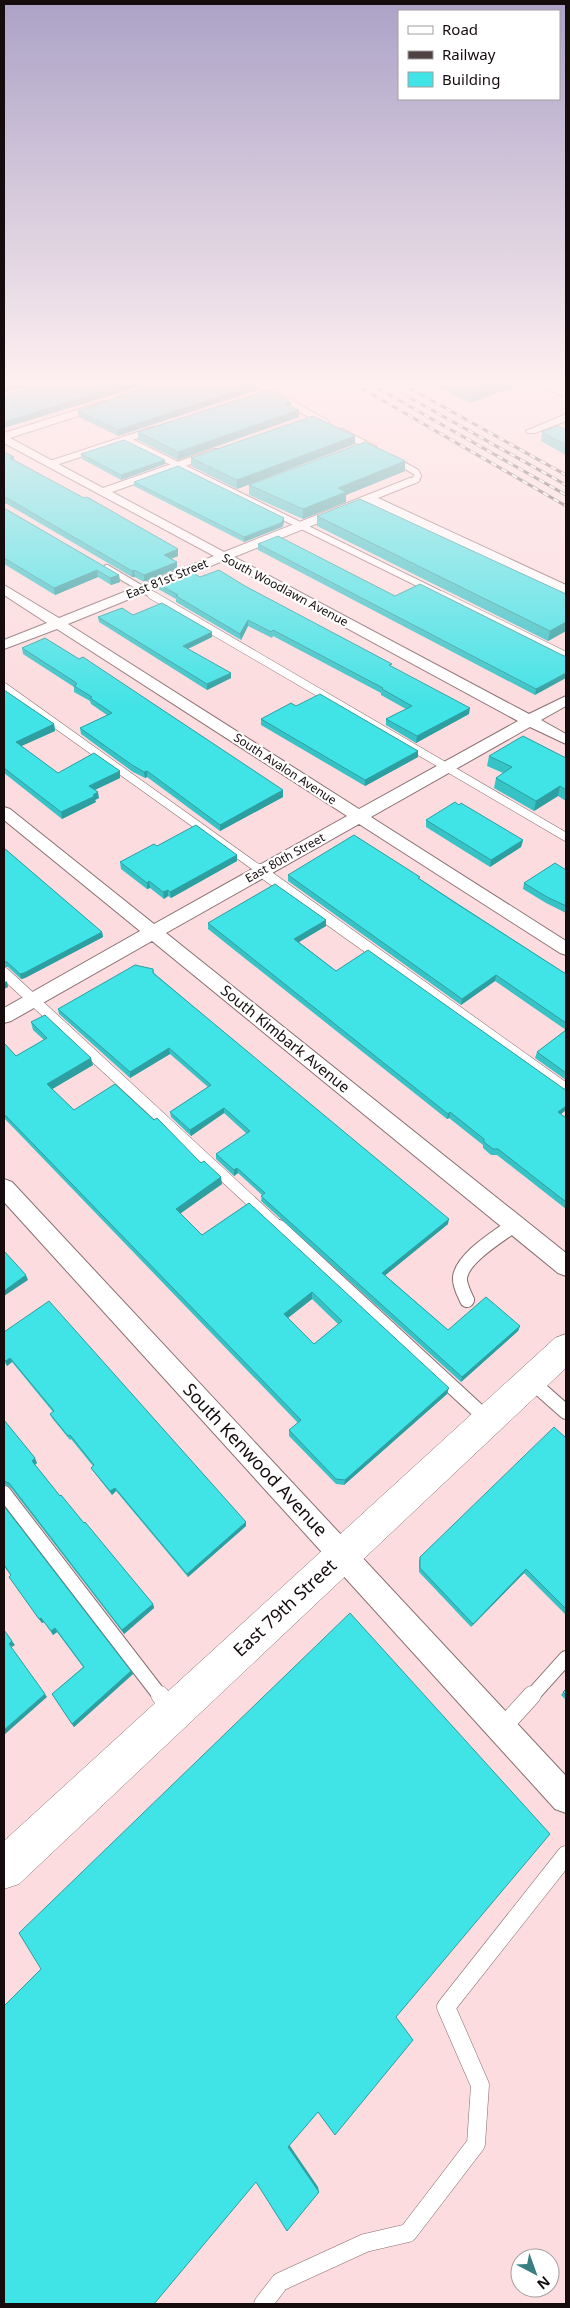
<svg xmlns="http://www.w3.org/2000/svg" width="570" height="2308" viewBox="0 0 570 2308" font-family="'Noto Sans',sans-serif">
	<rect width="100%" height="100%" fill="#fcdcde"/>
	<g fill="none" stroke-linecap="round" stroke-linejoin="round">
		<defs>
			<path id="lane-far4" d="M15 385 26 391
				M257 385 326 423
				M342 432 374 449
				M125 439 444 596
				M393 459 416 472 418 476 414 480
				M50 464 153 430
				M107 568 154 596"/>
			<path id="lane-far3" d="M152 595 566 837
				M441 595 566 656
				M4 687 260 870"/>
			<path id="lane-far2" d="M258 869 566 1089
				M4 973 280 1228
				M509 1228 515 1224"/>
			<path id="lane-far1" d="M279 1227 487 1419
				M467 1300C464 1293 459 1285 460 1277 463 1258 496 1238 511 1227
				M532 1382 566 1412
				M4 1493 161 1697
				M531 1697 566 1658"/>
			<path id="lane" d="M160 1695 171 1709
				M502 1728 532 1695
				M263 2304 280 2282 365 2243 408 2233 476 2144 480 2085 446 2007 566 1855"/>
			<path id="street" d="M537 385H552L566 391V397Z
				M105 401 109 402V406L10 438 103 488 214 449H222V453L112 492 224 552 410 478H418L420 480 418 482 378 498 566 585V594L561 593 368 503 234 557 529 714 566 696V706L541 720 566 734V744L530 727 371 817 566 941V955L560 953 359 824 166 933 566 1253V1276L558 1273 152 941 11 1021 4 1023V1008L140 931 4 820V807L10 809 154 924 347 816 57 629 4 649V640L47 623 4 595V585L59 618 214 556 4 443V433ZM223 561 518 721 359 809 68 624Z
				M566 414V421L535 433H527L526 431Z
				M4 1179 12 1182 566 1776V1813L555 1809 4 1202Z"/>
			<path id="secondary" d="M566 1334V1368L19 1884 4 1889V1841L555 1338Z"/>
		</defs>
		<use href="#lane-far4" stroke="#8a6e70" stroke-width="8"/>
		<use href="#lane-far3" stroke="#8a6e70" stroke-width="9"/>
		<use href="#lane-far2" stroke="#8a6e70" stroke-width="12"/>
		<use href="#lane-far1" stroke="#8a6e70" stroke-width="16"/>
		<use href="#lane" stroke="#8a6e70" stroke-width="19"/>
		<use href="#street" stroke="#8a6e70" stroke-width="2"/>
		<use href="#secondary" stroke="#8a6e70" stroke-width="1"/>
		<use href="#lane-far4" stroke="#fff" stroke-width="6"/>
		<use href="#lane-far3" stroke="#fff" stroke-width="8"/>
		<use href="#lane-far2" stroke="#fff" stroke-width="11"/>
		<use href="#lane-far1" stroke="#fff" stroke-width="14"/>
		<use href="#lane" stroke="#fff" stroke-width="18"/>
		<use href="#street" fill="#fff" fill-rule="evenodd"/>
		<use href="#secondary" fill="#fff" fill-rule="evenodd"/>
		<defs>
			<path id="rail" d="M356 385 566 506
				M372 385 566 495
				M404 385 566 475
				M405 395 566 485"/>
		</defs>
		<use href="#rail" stroke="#514142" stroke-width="3"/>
		<use href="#rail" stroke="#fff" stroke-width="2" stroke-dasharray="6" stroke-linecap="butt"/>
	</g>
	<path fill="#37c3c6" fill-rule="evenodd" d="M436 385H518L470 403Z
		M257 390 118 436 79 417 78 411Z
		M291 402V407L299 417 178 460 138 440V432Z
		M566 429V455L541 441 542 432Z
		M355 444 237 489 191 466V458Z
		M4 452 14 457V461L178 556 171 559 177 569 144 582 135 577H132L7 504H4Z
		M81 454 165 464 121 480 82 459Z
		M405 461V471L346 495V502L303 519 249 495V485Z
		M134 482 284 523 282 527 244 542 134 486Z
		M4 508 119 575 120 582 111 585 98 577 55 595 4 564Z
		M317 516 566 594V631L548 641 317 526Z
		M258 544 395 596 564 656 535 695 258 550Z
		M200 577 245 586 392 667 469 714 416 743 386 725V719L406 709 381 695V693L273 636 272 638 248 626 241 640 176 602V599L158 589V584Z
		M133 615 212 637 188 649 231 673V678L207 690 99 622 98 617Z
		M22 648 283 797 220 831 147 777 145 778 133 772 81 734 80 728 107 715 91 704 90 701 74 692V687L23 654Z
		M4 690 54 724 55 731 21 746 58 773 120 778 95 790 99 798 95 800 96 802 62 819 4 773Z
		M296 706 418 751V757L365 786 261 725V719Z
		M489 756 566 758V801L558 796 534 811 494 788 496 778 503 773 487 766Z
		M426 820 523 840 521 847 490 867 426 827Z
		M157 846 237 861 171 898 168 896 164 899 150 888 147 889 121 869 120 862Z
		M4 848 102 932 103 937 25 978 21 979 8 967H4Z
		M566 870V913L546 903 523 889 524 883Z
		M288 875 420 879 566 974V1080L535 1058 537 1052 566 1030 495 981 461 1005 288 881Z
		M208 923 326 926 299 942 336 971 564 1089H566V1110L561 1114 566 1118V1209L497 1155H491L483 1148V1145L449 1118 447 1119 208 929Z
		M153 969 154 973 448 1224 385 1275 448 1330 520 1326 518 1331 461 1382 261 1201 262 1195 238 1173 234 1176 216 1159V1154L247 1134 224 1113 191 1136 171 1117 170 1112 208 1087 170 1054 130 1078 59 1014 58 1009Z
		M31 1022 93 1065 52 1089 74 1110 222 1184 180 1213 202 1235 249 1203 447 1394 344 1485 336 1484 289 1436V1430L298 1423 4 1118V1043L16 1056 44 1040 33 1030ZM312 1299 338 1324 314 1344 288 1318Z
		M4 1332 246 1526 188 1577 116 1491 112 1495 93 1471 91 1468 93 1466 71 1439 70 1440 52 1418 50 1414 53 1412 12 1362 7 1366 4 1361Z
		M4 1420 37 1463 35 1465 60 1496 153 1604 154 1608 124 1634 11 1488 4 1484Z
		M566 1438V1615L524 1573 471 1627 419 1572V1561L420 1557Z
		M4 1506 131 1671 133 1674 74 1727 52 1694 83 1667 57 1632 53 1635 44 1622 42 1623 9 1577 11 1576 4 1566Z
		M566 1689V1700L561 1695Z"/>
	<path fill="#2d9fa1" d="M7 385H28L4 393V386Z
		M124 385H145L4 428V422Z
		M253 385H257V390L118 436V430Z
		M495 385H518L470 403 471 394Z
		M291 402V409L285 404Z
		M299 410V417L178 460V452Z
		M355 436V444L237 489V480Z
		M165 460V464L121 480V475Z
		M405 461V471L346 495V502L303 519V509L338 488Z
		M284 518V523L282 527 244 542V537Z
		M178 549V556L164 561V555Z
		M177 562V569L144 582V575Z
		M97 570 98 577 55 595 54 588Z
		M134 570 135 577H132V571Z
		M119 575 120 582 111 585 110 578Z
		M248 620V626L241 640 240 634Z
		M566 622V631L548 641 550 631Z
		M212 632V637L183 651V646Z
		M231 673V678L207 690V684Z
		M566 673V678L535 695 536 689Z
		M470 708 469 714 416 743 417 736Z
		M54 724 55 731 17 748 16 742Z
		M418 751V757L365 786V780Z
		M120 771V778L90 792 89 786Z
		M147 771V777L145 778 144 772Z
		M560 786 558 796 534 811 536 801Z
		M283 790V797L220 831V825Z
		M98 792 99 798 95 800 96 802 62 819 61 812Z
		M523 840 521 847 490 867 491 860Z
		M237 855V861L171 898 170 892Z
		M149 881 150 888 147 889V883Z
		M168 890V896L164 899 163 892Z
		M326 920V926L294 945V939Z
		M102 932 103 937 25 978 21 979 20 974Z
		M496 975 495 981 461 1005 462 999Z
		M7 981 8 987 4 989V983Z
		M169 1048 170 1054 130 1078V1072Z
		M91 1058 93 1065 49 1091 47 1084Z
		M566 1106V1110L556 1118 558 1112Z
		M224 1108V1113L191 1136 190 1130Z
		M450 1112 449 1118 447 1119 448 1114Z
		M237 1168 238 1173 234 1176V1170Z
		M221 1177 222 1184 177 1216 176 1209Z
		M449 1219 448 1224 382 1278V1273Z
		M26 1275 28 1280 4 1296V1291Z
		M312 1292V1299L284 1321V1314Z
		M520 1326 518 1331 461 1382 462 1377Z
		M10 1358 12 1362 7 1366 6 1361Z
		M449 1388 447 1394 344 1485 345 1480Z
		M35 1458 37 1463 34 1465 32 1461Z
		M115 1488 116 1491 112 1495 110 1491Z
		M246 1522V1526L188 1577 187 1574Z
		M526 1569 524 1573 471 1627 473 1624Z
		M153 1604 154 1608 124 1634 122 1630Z
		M41 1618 44 1622 42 1623 39 1619Z
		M55 1628 57 1632 53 1635 51 1631Z
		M12 1641 15 1645 12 1647 9 1644Z
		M131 1671 133 1674 74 1727 72 1724Z
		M45 1694 47 1697 4 1735V1730Z
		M288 2143 318 2187 319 2192 288 2147Z"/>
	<path fill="#40e3e6" stroke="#2d9fa1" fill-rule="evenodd" d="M39 385H124L4 422V396Z
		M152 385H253L118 430 78 411Z
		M454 385H495L471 394Z
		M269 390 291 402 285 404 299 410 178 452 138 432Z
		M313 416 355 436 237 480 191 458Z
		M557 426 566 429V445L542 432Z
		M124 440 165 460 121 475 81 454Z
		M365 442 405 461 338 488 346 492 303 509 249 485Z
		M4 452 14 457 10 458 84 498 87 497 178 549 164 555 177 562 144 575 134 570 132 571 5 497H4Z
		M178 466 284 518 281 523 244 537 134 482Z
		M360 499 566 594V622L550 631 317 516Z
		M4 508 119 575 110 578 97 570 54 588 4 558Z
		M278 536 395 596 420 584 564 656H566V673L536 689 258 544Z
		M219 570 245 586 392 664 389 665 470 708 417 736 386 719 412 706 382 689 383 688 273 630 271 632 248 620 240 634 176 596 178 595 158 584 190 571 200 577Z
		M162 603 212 632 183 646 231 673 207 684 98 617 122 608 133 615Z
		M45 638 79 659 83 657 283 790 220 825 147 771 144 772 132 765 80 728 112 713 90 698 92 697 74 686 77 684 75 682 22 648Z
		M4 690 54 724 16 742 58 773 94 753 120 771 89 786 98 792 93 795 95 796 61 812 4 768Z
		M320 694 418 751 365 780 261 719 291 703 296 706Z
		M523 736 566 758V790L560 786 536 801 496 778 512 767 489 756Z
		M455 802 459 805 461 803 523 840 491 860 426 820Z
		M196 825 237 855 170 892 168 890 163 892 149 881 147 883 120 862 154 844 157 846Z
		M354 835 420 877 418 878 454 902 566 974V1023L496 975 462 999 288 875Z
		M4 848 102 932 24 973 20 974 7 962H4Z
		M555 863 566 870V906L547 897 524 883Z
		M275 884 326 920 294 939 336 971 368 950 564 1089H566V1106L558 1112 566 1118V1202L498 1149H493L484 1142V1139L450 1112 448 1114 208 923Z
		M135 965 153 969V973L449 1219 382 1273 448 1330 486 1297 520 1326 462 1377 261 1196 265 1193 237 1168 234 1170 216 1154 250 1131 224 1108 190 1130 170 1112 211 1085 169 1048 130 1072 58 1009Z
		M45 1015 91 1058 47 1084 74 1110 115 1084 154 1120 157 1118 201 1163 204 1161 221 1177 176 1209 202 1235 249 1203 449 1388 345 1480 336 1479 289 1430 301 1420 4 1114V1043L16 1056 47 1038 31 1022ZM312 1292 342 1321 314 1344 284 1314Z
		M566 1030V1073L537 1052Z
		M4 1251 26 1275 4 1291Z
		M49 1301 246 1522 187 1574 115 1488 110 1491 91 1468 94 1465 70 1435 68 1436 50 1414 54 1411 10 1358 6 1361 4 1359V1332Z
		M4 1420 35 1458 32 1461 60 1496 61 1495 84 1523 85 1522 153 1604 122 1630 9 1483 4 1481Z
		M554 1427 566 1438V1609L526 1569 473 1624 420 1568V1557Z
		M4 1506 131 1671 72 1724 52 1694 84 1667 55 1628 51 1631 41 1618 39 1619 9 1577 11 1575 4 1565Z
		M350 1613 550 1834 396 2017 413 2040 335 2135 318 2112 288 2147 319 2192 287 2231 256 2182 154 2304H4V2006L41 1969 19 1933Z
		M4 1630 12 1641 9 1644 45 1694 4 1730Z
		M566 1689V1695L563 1692Z"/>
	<linearGradient id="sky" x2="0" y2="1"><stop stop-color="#aba2c6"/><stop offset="0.54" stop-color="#feeff0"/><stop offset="1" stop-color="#feeff0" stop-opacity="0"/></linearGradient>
	<rect width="570" height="709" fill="url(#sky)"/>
	<g text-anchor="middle" stroke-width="4.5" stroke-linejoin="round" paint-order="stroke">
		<g font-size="12" fill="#160c0d" stroke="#fff">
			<text transform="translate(167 579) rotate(-22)" y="4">East 81st Street</text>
			<text transform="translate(285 590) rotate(28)" y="4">South Woodlawn Avenue</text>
			<text transform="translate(285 769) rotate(33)" y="4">South Avalon Avenue</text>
			<text transform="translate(285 858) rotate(-29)" y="4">East 80th Street</text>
		</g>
		<g font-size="15" fill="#160c0d" stroke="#fff">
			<text transform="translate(285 1039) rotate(39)" y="5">South Kimbark Avenue</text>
		</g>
		<g font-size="18" fill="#160c0d" stroke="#fff">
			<text transform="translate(255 1460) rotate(47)" y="6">South Kenwood Avenue</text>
			<text transform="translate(285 1608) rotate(-43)" y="6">East 79th Street</text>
		</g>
	</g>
	<rect width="570" height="2308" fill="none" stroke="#160c0d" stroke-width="10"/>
	<rect x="398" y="10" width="162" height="90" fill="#ffffff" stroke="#a29e9e"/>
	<rect x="408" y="26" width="25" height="8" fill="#ffffff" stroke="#a29e9e"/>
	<text x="442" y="35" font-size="15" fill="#160c0d">Road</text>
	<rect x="408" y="51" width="25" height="8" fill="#514142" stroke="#a29e9e"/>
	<text x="442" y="60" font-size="15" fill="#160c0d">Railway</text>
	<rect x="408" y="72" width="25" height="15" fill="#40e3e6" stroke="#a29e9e"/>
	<text x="442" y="85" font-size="15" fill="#160c0d">Building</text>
	<g transform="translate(535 2273) rotate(139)"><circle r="24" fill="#ffffff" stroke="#a29e9e"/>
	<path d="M0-4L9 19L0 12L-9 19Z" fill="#377f80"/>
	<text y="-8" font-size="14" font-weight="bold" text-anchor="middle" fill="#160c0d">N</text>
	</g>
</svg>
